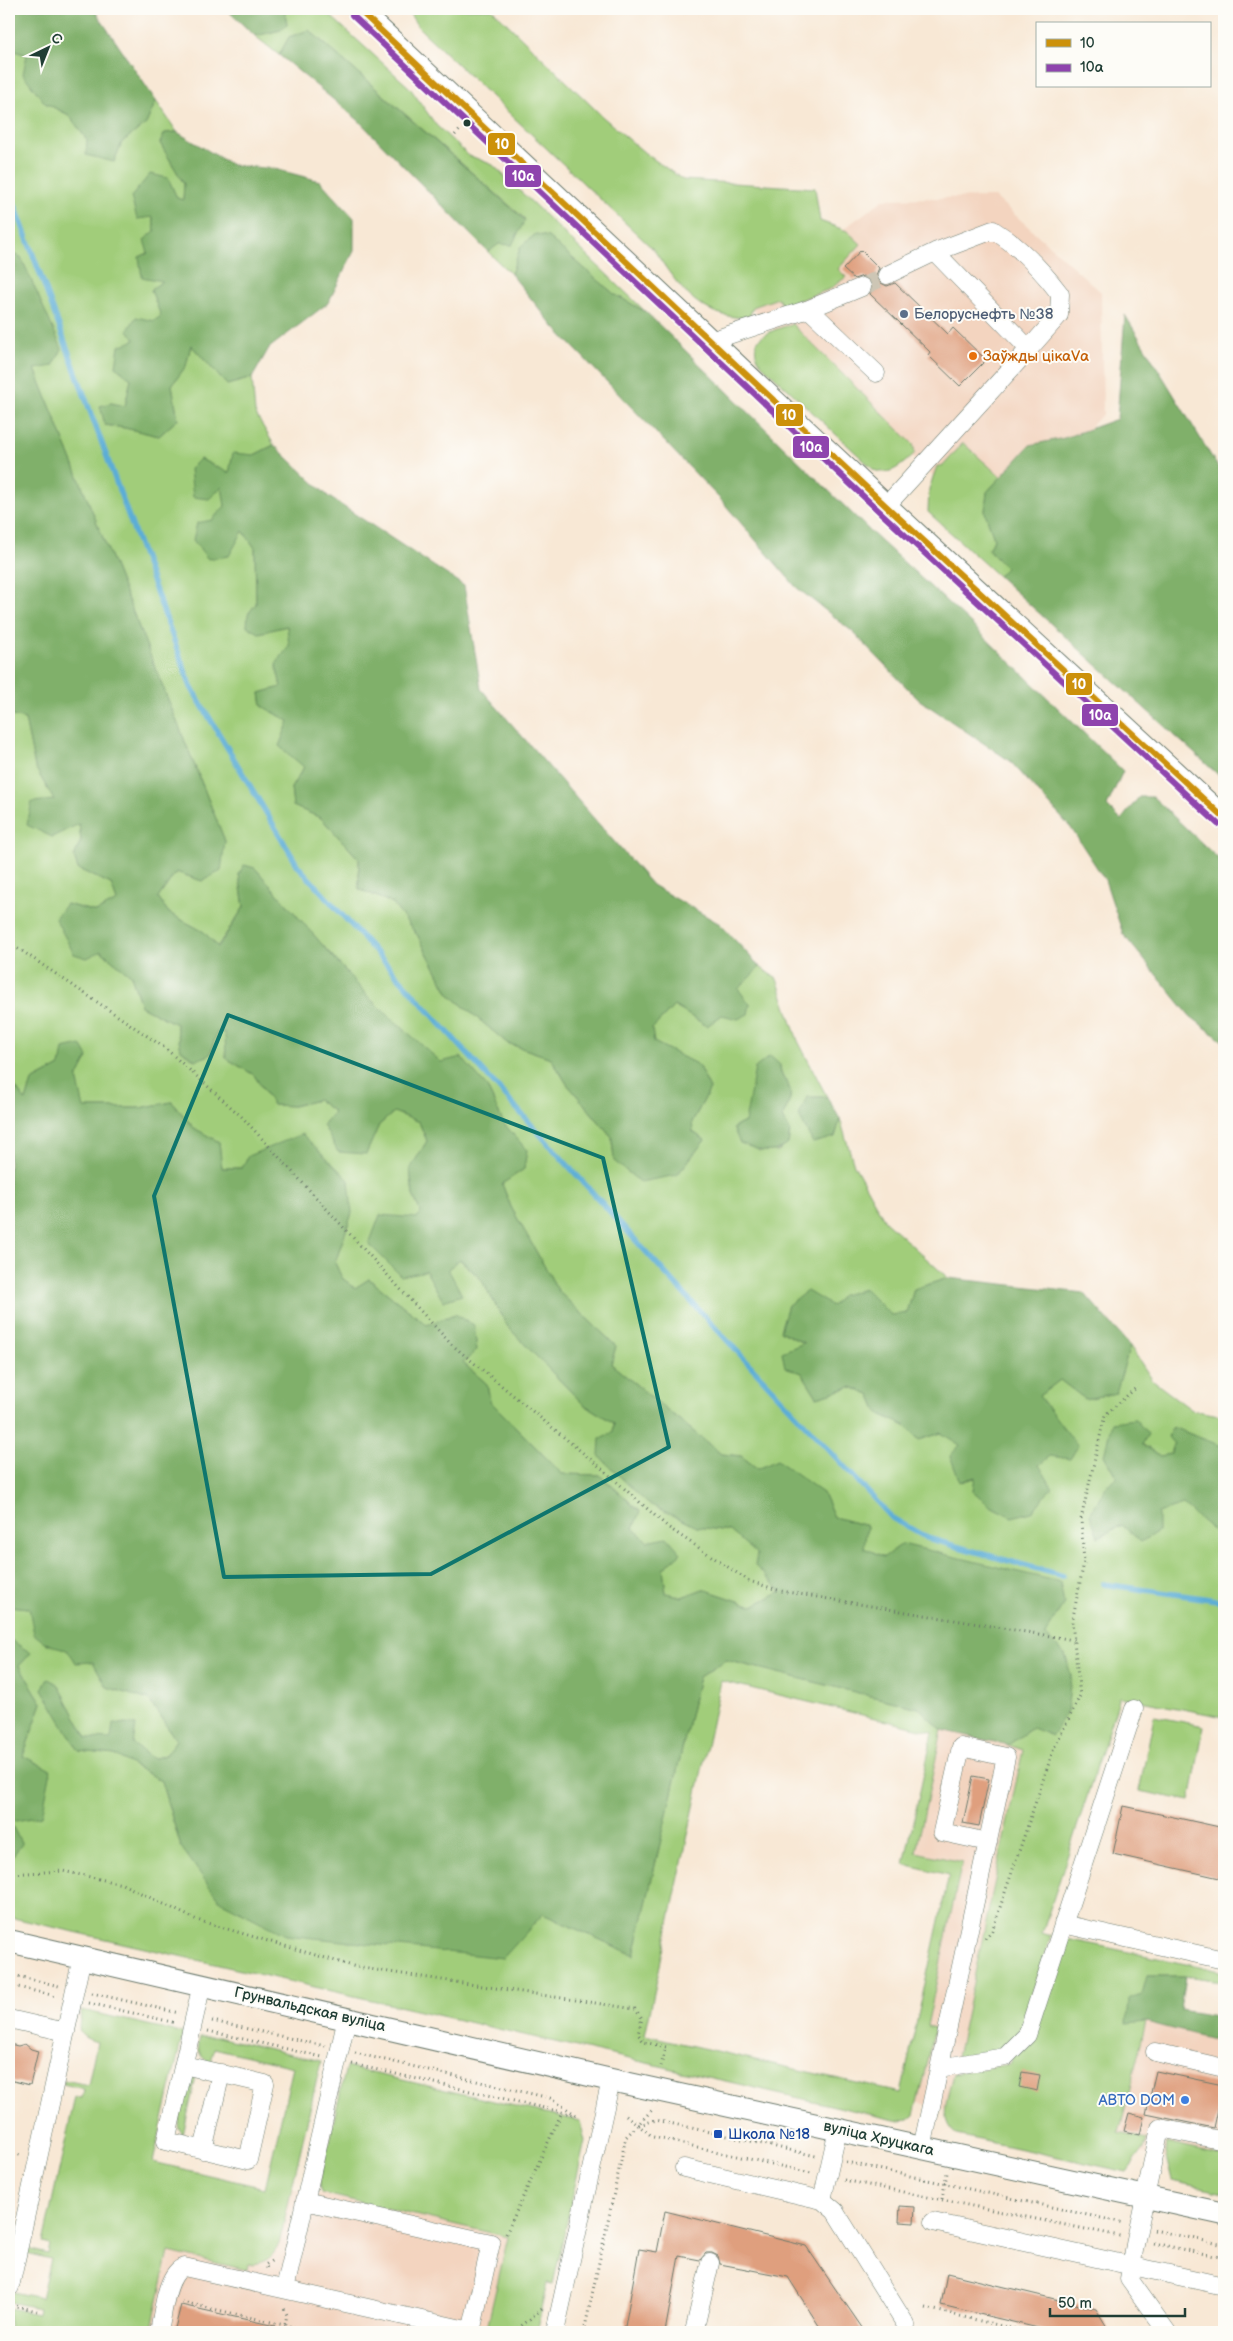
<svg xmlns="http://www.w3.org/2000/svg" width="1233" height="2341" viewBox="0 0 1233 2341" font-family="'Balsamiq Sans',sans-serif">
	<rect width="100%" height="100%" fill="#fdfcf7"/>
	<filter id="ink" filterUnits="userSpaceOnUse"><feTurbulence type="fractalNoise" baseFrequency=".02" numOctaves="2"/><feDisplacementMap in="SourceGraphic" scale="10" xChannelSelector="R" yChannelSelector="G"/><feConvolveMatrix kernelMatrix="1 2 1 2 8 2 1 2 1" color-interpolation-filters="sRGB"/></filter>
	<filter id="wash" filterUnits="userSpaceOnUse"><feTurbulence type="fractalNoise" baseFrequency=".0096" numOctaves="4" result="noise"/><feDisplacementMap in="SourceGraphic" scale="20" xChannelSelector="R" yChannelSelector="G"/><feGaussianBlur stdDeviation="1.12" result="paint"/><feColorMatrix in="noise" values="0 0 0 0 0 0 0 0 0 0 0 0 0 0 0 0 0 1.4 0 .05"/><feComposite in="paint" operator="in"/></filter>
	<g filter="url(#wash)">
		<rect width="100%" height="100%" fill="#f8e8d5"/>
		<path fill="#f3d4bf" d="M995 197 1101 292 1103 414 990 529 745 302 884 199Z
			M942 1730 1029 1749 945 2109 911 2101 962 1862 916 1852Z
			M1146 2022 1224 2042V2172L1115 2147Z
			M292 2188 508 2237 486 2332H151L170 2246 276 2252Z"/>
		<path fill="#a1cd7a" stroke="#608557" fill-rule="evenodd" d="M284 9H323L410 88 436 125 468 155 493 165 646 312 614 294 548 237 536 234 521 246 511 274 488 252 525 219 309 30 289 37 279 55 255 36 281 30 287 24Z
			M407 9H492L604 118 645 153 683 180 815 188 820 221 847 231 861 244 838 269 846 277 830 289 783 306 778 298 753 307 749 318C699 318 679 288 654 250L418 27Z
			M9 49 27 55 45 103 69 115 87 140 114 162 122 142 146 124 156 101 177 132 165 133 160 143 184 184 183 200 177 198 168 178 153 217 155 231 149 253 139 257 162 281 151 290 161 316 135 340 116 366 131 379 125 406 111 403 105 425 125 428 159 436 178 419 172 385 186 366 191 345 227 385 252 378 255 413 274 445 254 455 230 474 200 459 223 487 225 506 212 520 243 531 255 548 256 604 248 614 259 633 287 626 290 646 277 664 281 687 260 693 262 706 289 721 304 767 291 788 293 806 321 818 359 859V889L392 903 418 936 449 994 507 1043 551 1058 567 1084 612 1137 614 1161 677 1175 705 1140 693 1132 692 1122 710 1089 698 1065 653 1042 652 1029 674 1006 707 1026 722 1015 750 1005 738 989 760 967 777 979 798 1041 827 1097H807L835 1137 840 1119 854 1165 885 1221 948 1278 914 1289 907 1313 891 1315 865 1289 832 1306 788 1305 780 1331 804 1344 802 1373 817 1397 851 1387 870 1394 878 1413 906 1426 919 1440 941 1433 961 1445 950 1457 961 1482C989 1472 1026 1475 1050 1456L1039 1396 1060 1380 1085 1399 1115 1393 1130 1346 1153 1381 1192 1410 1224 1416V1447L1172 1427 1174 1444 1171 1454 1160 1456 1142 1444 1104 1455 1117 1478 1099 1537 1122 1525 1183 1504 1224 1540V1717L1120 1697 1042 1933 1051 1936 1020 2030 1001 2049 957 2057 1023 1750 1008 1745 1032 1728 1067 1711 1071 1676 1065 1654 1044 1635 1064 1603 902 1544 885 1557 863 1548 867 1526 834 1517 823 1493 758 1469 741 1456 721 1454 611 1364 616 1346 559 1292 511 1207 502 1184 524 1169 526 1150 504 1124 487 1087 441 1063 370 999 255 868 239 874 244 907 217 947 204 932 169 913 158 898 176 872 202 881 225 841 35 369 21 258 9 253ZM780 1065C781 1079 788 1080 790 1091 792 1100 785 1110 782 1118L790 1131 788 1144 778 1151H759L733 1128 745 1122Z
			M792 324 913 444 915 453C903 464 891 477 874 470L762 365C742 337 772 331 792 324Z
			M963 443 1001 477 987 492 985 512 994 539 988 549 1006 568 998 576 928 512 929 489 937 466H943Z
			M9 715 25 719 35 767 54 800 79 824 81 840 74 857 78 869 111 884 117 901 96 912 66 904 101 951 131 975 141 1006 176 1024 181 1050 195 1060 210 1055 217 1032 226 1033V1058L254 1075 273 1105 293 1106 318 1100 335 1112 323 1125 366 1154 379 1125 394 1112 419 1122 427 1141 410 1169 413 1195 421 1213 417 1218 426 1271 448 1269 459 1259 481 1279 508 1327 583 1404 614 1423V1433L697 1527 730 1531 758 1554 755 1566 781 1591 753 1606 703 1589 682 1597 666 1593 663 1569 680 1553 647 1541 633 1528 640 1511 600 1475 562 1474 490 1401 487 1384 463 1363 455 1314 427 1325 369 1279 355 1288 342 1278 335 1263 352 1213 242 1168H222L219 1142 194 1128 172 1102 140 1108H83L77 1078 88 1057 60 1066 32 1081 26 1101 9 1079Z
			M9 1606 29 1608 47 1644C63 1646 78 1656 93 1661L107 1687 149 1700 176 1740 167 1754 153 1759C128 1741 118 1739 87 1738L58 1684 79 1751 115 1755 161 1781 181 1847 543 1914 634 1955 699 1677 726 1660 919 1708 942 1730 916 1852 962 1862 927 2026 935 2028 914 2115 908 2120 900 2121 9 1917 10 1822 23 1756 42 1703 19 1666 30 1653 9 1639ZM721 1681 933 1732 904 1864 949 1875 901 2093 645 2035Z
			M1154 1716 1204 1726 1190 1801 1139 1791Z
			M1067 1939 1224 1972 1222 1981 1185 1976H1147L1146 2022 1119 2133 1147 2139 1144 2149 1127 2172 957 2135C936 2120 949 2095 953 2074L1009 2064Z
			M82 2010 183 2033 153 2162 265 2188 293 2067 214 2048 211 2063C198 2057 197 2049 200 2037H218L321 2061 279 2244C273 2258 264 2264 248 2264L247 2270 169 2252 151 2332H9V2308L38 2314 39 2308 9 2302V2291L41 2298 50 2259 26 2253 27 2249 48 2254 50 2245 43 2243 75 2097 82 2098 84 2089 63 2084 64 2080 88 2085 97 2042C75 2036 78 2029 82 2010Z
			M346 2067 580 2121 585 2141 553 2284 547 2283 536 2332H486L508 2237 321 2193 319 2185Z
			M196 2077 183 2135 178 2126 188 2084Z
			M1166 2143 1224 2156V2192L1172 2181 1165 2153Z"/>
		<path fill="#80b06a" stroke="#50764f" d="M9 9H94L97 14 156 101 146 124 122 142 114 162 86 155 87 140 69 115 45 103 23 74 27 55 9 49Z
			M226 9H284L287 24 281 30 255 36Z
			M309 30 525 220 512 245 499 244 488 252 357 119 279 55 289 37Z
			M177 132 232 165 275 169 320 181 354 218V251L328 303 269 348 252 378 227 385 191 345 186 366 172 385 178 419 159 436 125 428 105 425 100 406 111 403 125 406 131 379 116 366 119 346 135 340 128 330 136 317 154 321 161 316 151 290 162 281 142 277 139 257 148 253 144 240 155 231 153 217 137 219 131 197 150 174 168 178 177 198 183 200 184 184 160 143 165 133Z
			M536 234 548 237 614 294 646 312 871 532 970 623 1123 771 1107 806 1121 820 1139 797H1153L1224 864V1042L1190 1016 1123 934 1105 880 1071 828 1010 761 918 699 853 632 796 587 721 500 555 328 511 274 521 246Z
			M9 253 21 257 62 349 53 366 35 369 225 841 221 871 202 881 176 872 158 898 169 913 204 932 218 947 244 907 239 874 244 865 255 868 370 999 441 1062 461 1057 487 1087 504 1124 527 1150 524 1169 502 1184 511 1207 559 1292 616 1346 611 1364 721 1454 741 1456 758 1469 777 1460 823 1493 834 1517 867 1526 864 1548 884 1557 902 1544 1060 1582 1064 1603 1045 1635 1065 1654 1071 1676 1067 1711 1052 1736 1032 1728 1008 1745 942 1730 919 1708 726 1660 699 1677 634 1955 543 1914 503 1958 286 1935 220 1901 181 1847 161 1781 115 1755 79 1751 42 1689 48 1679 58 1684 87 1738 111 1739 113 1723 136 1725 133 1744 153 1759 167 1754 176 1740 149 1700 107 1687 93 1662 76 1663C66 1645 64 1650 48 1644 43 1642 38 1637 34 1634L29 1608 9 1606V1079L26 1101 32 1081 60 1066 63 1049 81 1045 88 1057 77 1078 84 1108H140L172 1102 194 1128 219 1142 222 1168H242L248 1156 302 1134 349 1180 352 1213 335 1263 342 1278 355 1288 369 1279 427 1325 455 1314 474 1325 477 1350 463 1363 487 1384 490 1401 562 1474 600 1475 640 1512 633 1528 647 1541 667 1537 681 1553 663 1569 666 1593 682 1597 703 1589 753 1606 781 1591 755 1566 757 1554 730 1531 697 1527 647 1503 599 1456 600 1439 613 1433 614 1423 583 1404 508 1327 481 1279 460 1259 448 1269 462 1295 443 1301 426 1271 401 1276 369 1244 380 1215 417 1218 421 1213 413 1195 410 1169 427 1141 419 1122 394 1112 379 1125 366 1154 338 1152 323 1125 334 1112 318 1100 293 1106 273 1105 254 1075 226 1058 225 1033 217 1032 210 1055 196 1060 181 1050 176 1024 141 1006 131 975 101 951 87 958 74 954 55 918 66 904 96 912 117 901 111 884 78 869 74 857 81 840 79 824 52 837 27 825 32 802 54 800 35 767 25 719 9 715Z
			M1125 315 1224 477V780L998 576 1006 568 988 549 994 539 985 512 987 492 1030 445 1064 438 1117 419Z
			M274 445 329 497 464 586 481 689 652 885 720 924 760 967 738 989 750 1004 748 1014 738 1019 722 1015 707 1026 674 1006 652 1029 654 1042 698 1065 710 1089 692 1122 693 1132 705 1140 677 1175 640 1182 614 1161 612 1137 567 1084 551 1058 507 1043 449 994 418 936 392 903 359 889V859L321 818 293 806 291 788 304 767 279 746 289 721 262 706 260 693 281 687 276 664 289 646 287 626 259 633 247 626 248 614 256 604 255 548 243 531 229 556 208 559 193 540 197 523 212 520 225 506 222 487 209 499 193 497 190 469 200 459 229 473 233 453 254 455Z
			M770 1056 780 1065C780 1080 788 1080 790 1091 792 1100 785 1110 782 1118L790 1131 788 1144C771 1157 758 1150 740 1143L733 1128 745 1122 755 1068Z
			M807 1097H827L840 1119 835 1137 813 1143 799 1116Z
			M948 1278 1084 1293 1130 1346 1116 1393 1085 1399 1060 1380 1039 1396 1078 1446 1070 1459 1050 1456 1039 1465 1052 1487 1032 1512 1012 1517 990 1506 973 1491 975 1477 960 1482 950 1456 960 1445 941 1433 919 1440 906 1426 878 1413 870 1394 851 1387 817 1397 802 1373 785 1367 782 1352 804 1343 780 1331 788 1305 807 1291 832 1306 842 1295 865 1289 891 1315 907 1313 914 1289Z
			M1135 1419 1148 1434 1142 1445 1160 1456 1171 1454 1174 1444 1168 1437 1172 1427 1224 1447V1540L1183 1505 1158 1513V1531L1141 1542 1122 1525 1098 1537 1090 1514 1107 1485 1117 1478 1104 1455 1112 1422Z
			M9 1639 31 1653 19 1666 42 1703 23 1756 51 1770 42 1816 10 1822 22 1844 11 1858 9 1856Z
			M1147 1976H1185L1180 2010 1216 2016 1224 1978V2042L1146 2022 1127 2024 1129 1998 1142 1994Z"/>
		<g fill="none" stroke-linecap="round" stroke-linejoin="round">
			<path stroke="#5badd6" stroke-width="5.5" d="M9 189 191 687 298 866 685 1295 892 1518 927 1538 1063 1576
				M1103 1584 1224 1601"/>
		</g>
		<g id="blocks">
			<path fill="#df9f7e" d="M861 250 879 268 876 275 881 283 887 286 895 283 948 334 953 328 986 360 960 386 928 355 930 352 870 294 873 288 869 279 863 276 854 279 843 269Z
				M973 1776 989 1779 979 1826 963 1823Z
				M1123 1806 1224 1828V1879L1113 1854Z
				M9 2044 18 2046 25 2044 31 2049 38 2051 30 2085 9 2080Z
				M1156 2071 1223 2085 1214 2128 1146 2114Z
				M1022 2072 1040 2075 1037 2091 1019 2087Z
				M1129 2113 1144 2117 1140 2135 1124 2131Z
				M900 2206 915 2207 914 2223 899 2222Z
				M665 2211 806 2246 865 2332H823L788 2277 720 2264 718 2256 712 2253H706L700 2260 679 2256 665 2332H624L639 2249 657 2252Z
				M947 2273 1096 2309 1110 2332H1055L941 2305Z
				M181 2305 275 2326 274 2332H174Z"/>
		</g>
	</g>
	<g filter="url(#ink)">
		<use href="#blocks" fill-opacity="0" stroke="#6b796c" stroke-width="1"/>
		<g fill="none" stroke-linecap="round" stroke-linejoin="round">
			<path stroke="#cdc6b5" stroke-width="18" stroke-dasharray="18 9" stroke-linecap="butt" d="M862 287 887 275"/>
			<defs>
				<path id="minor" d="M935 252 993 230C1019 246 1041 269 1060 294L1059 315 1029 349
					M809 309 876 373
					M710 341 809 309 862 287
					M886 506 1029 349 935 252 887 275
					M1063 1924 1224 1960
					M9 2019 66 2032
					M1155 2052 1224 2068
					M184 2065 265 2084 248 2160 166 2141 202 1984
					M939 2068 1005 2057 1027 2035 1134 1709
					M922 2148 1006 1757 961 1747 942 1832 988 1842
					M203 2150 221 2073
					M684 2168 822 2200 835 2211 906 2325
					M822 2200 838 2129
					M305 2201 491 2243 471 2332
					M933 2222 1224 2286
					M10 2287 82 1957
					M285 2289 347 2018
					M159 2332C163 2314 166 2273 184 2267L471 2331
					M555 2332 611 2080
					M694 2332 710 2263
					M1167 2332 1129 2279 1136 2239 1160 2128 1220 2140 1224 2137"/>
				<path id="major" d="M358 9 886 506 1224 818
					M9 1941 611 2080 1224 2214"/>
			</defs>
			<use href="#minor" stroke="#6b796c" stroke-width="19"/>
			<use href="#major" stroke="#6b796c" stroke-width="24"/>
			<path stroke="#6b796c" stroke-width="3" stroke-dasharray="1 4" stroke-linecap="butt" d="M455 135 460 130
				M9 944 22 951 165 1048 242 1117 451 1344 600 1467 669 1528 749 1581 781 1591 1074 1640
				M9 1874 63 1871 122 1884 197 1920 356 1967 635 2009 642 2018 638 2034 644 2042 666 2047 661 2066
				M985 1938 992 1931 1054 1748 1080 1696 1072 1622 1084 1562 1081 1519 1105 1415 1137 1387
				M9 1974 59 1986
				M9 1985 56 1996
				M92 1993 179 2013
				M89 2003 176 2023
				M212 2021 325 2046
				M208 2031 322 2057
				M355 2053 550 2098 578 2116
				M352 2064 575 2115
				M626 2115 653 2137 811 2173
				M639 2125 656 2120 816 2156
				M9 2152 23 2156
				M846 2162 1124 2223
				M844 2180 1120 2236
				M942 2199 947 2173
				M1154 2230 1224 2245
				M506 2234 562 2112
				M1153 2243 1224 2258
				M267 2268 265 2265 274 2259
				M182 2302 315 2332
				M12 2305 37 2311
				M926 2308 1027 2332
				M284 2329 287 2315 284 2308
				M514 2332 542 2309
				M584 2332 626 2137 652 2110"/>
			<use href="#minor" stroke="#fff" stroke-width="18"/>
			<use href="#major" stroke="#fff" stroke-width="22"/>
			<defs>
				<path id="bus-1" d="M358 9 886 506 1224 818"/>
				<path id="bus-2" d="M352 15 880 512 1218 824"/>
			</defs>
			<use href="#bus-1" stroke="#fdfcf7" stroke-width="10"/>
			<use href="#bus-2" stroke="#fdfcf7" stroke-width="10"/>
			<use href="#bus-1" stroke="#cc910a" stroke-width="6"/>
			<use href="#bus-2" stroke="#8e44ad" stroke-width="6"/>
		</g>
	</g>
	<path fill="none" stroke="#0f766e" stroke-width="4" stroke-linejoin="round" d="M228 1015 603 1158 669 1447 431 1574 224 1577 154 1196Z"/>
	<circle fill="#1f3d34" stroke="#fdfcf7" stroke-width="2" cx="467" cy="123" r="4.5"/>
	<circle fill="#5c6f8a" stroke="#fdfcf7" stroke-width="2" cx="904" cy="314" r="5"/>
	<circle fill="#e8710a" stroke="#fdfcf7" stroke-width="2" cx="973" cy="356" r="5"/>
	<circle fill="#3f7fe0" stroke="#fdfcf7" stroke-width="2" cx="1185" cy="2100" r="5"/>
	<rect fill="#1a4fb4" stroke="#fdfcf7" stroke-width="2" x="713" y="2129" width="10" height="10" rx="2.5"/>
	<g text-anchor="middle" stroke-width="4" stroke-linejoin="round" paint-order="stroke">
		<g font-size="15" fill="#4e5e75" stroke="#fdfcf7" text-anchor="start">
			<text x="914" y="319">Белоруснефть №38</text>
		</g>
		<g font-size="15" fill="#c56008" stroke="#fdfcf7" text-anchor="start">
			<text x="983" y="361">Заўжды цікаVа</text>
		</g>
		<g font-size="15" fill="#1f3d34" stroke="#fdfcf7">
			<text transform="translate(310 2009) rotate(13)" y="5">Грунвальдская вуліца</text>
			<text transform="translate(879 2138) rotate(13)" y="5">вуліца Хруцкага</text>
		</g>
		<g font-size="15" fill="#366cbe" stroke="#fdfcf7" text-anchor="end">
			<text x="1175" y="2105">АВТО DOM</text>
		</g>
		<g font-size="15" fill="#164399" stroke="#fdfcf7" text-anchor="start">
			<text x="728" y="2139">Школа №18</text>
		</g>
	</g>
	<g stroke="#fdfcf7" stroke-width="2">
		<rect x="487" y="132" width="29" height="24" rx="5" fill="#cc910a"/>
		<rect x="504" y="164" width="38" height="24" rx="5" fill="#8e44ad"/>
		<rect x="775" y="403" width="29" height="24" rx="5" fill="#cc910a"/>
		<rect x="792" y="435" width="38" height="24" rx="5" fill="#8e44ad"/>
		<rect x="1065" y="672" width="28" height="24" rx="5" fill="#cc910a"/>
		<rect x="1081" y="703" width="38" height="24" rx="5" fill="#8e44ad"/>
	</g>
	<g font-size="14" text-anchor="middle" font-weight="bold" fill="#fff">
		<text x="502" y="149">10</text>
		<text x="523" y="181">10а</text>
		<text x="789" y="420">10</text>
		<text x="811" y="452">10а</text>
		<text x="1079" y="689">10</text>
		<text x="1100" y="720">10а</text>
	</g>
	<rect width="1233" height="2341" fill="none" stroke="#fdfcf7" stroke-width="30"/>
	<rect x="1036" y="22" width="175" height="65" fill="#fdfcf7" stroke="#a4b0a9"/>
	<rect x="1046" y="39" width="25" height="8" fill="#cc910a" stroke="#a4b0a9"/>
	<text x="1080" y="48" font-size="15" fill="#1f3d34">10</text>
	<rect x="1046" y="64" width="25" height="8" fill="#8e44ad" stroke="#a4b0a9"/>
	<text x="1080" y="72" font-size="15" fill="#1f3d34">10а</text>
	<g transform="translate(48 48) rotate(43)" stroke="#fdfcf7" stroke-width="4" paint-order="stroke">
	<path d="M0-4L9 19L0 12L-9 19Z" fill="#1f3d34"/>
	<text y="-8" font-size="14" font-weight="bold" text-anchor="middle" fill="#1f3d34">С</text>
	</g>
	<path d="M1050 2308v8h135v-8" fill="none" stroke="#1f3d34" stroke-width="2.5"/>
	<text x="1058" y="2308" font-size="15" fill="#1f3d34" stroke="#fdfcf7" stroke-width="4" paint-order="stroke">50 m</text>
</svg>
